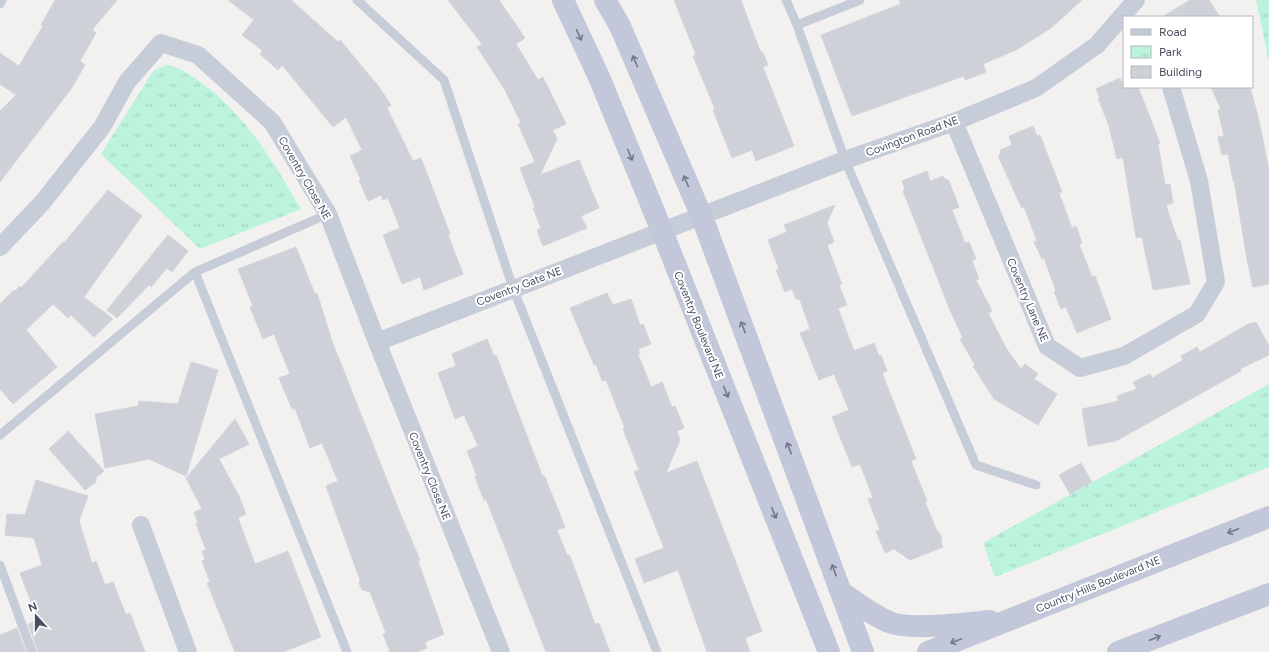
<svg xmlns="http://www.w3.org/2000/svg" width="1269" height="652" viewBox="0 0 1269 652" font-family="Figtree,sans-serif">
	<defs>
		<pattern id="park-tufts" width="24" height="20" patternUnits="userSpaceOnUse"><rect width="24" height="20" fill="#bcf3dd"/><path d="M3 7l-1-3M5 7V3M7 7l1-3M15 17l-1-3M17 17v-4M19 17l1-3" fill="none" stroke="#a3d2c0"/></pattern>
	</defs>
	<rect width="100%" height="100%" fill="#f3f1f0"/>
	<path fill="url(#park-tufts)" d="M1256 0H1269V62Z
		M166 65C185 69 190 75 206 86 250 121 273 162 301 209L200 249 101 154 153 71Z
		M1269 384V467L995 577 983 543Z"/>
	<path fill="#cfd1d8" stroke="#d4d4dc" d="M55 0H117L92 30 96 33 80 61 85 65 71 89 0 182V111L16 95 0 84V53L19 66 43 26 41 25Z
		M228 0H291L338 42 340 40 379 87 391 105 387 108 413 161 421 158 450 234 448 235 463 274 424 290 420 277 402 284 383 235 400 228 388 198 383 200 381 195 368 201 359 180H361L350 156 362 150 346 117 333 127 282 65 278 70 260 54 263 51 242 35 254 20Z
		M448 0H499L525 38 516 44 538 80 543 77 566 124 553 130 557 139 540 175 579 160 599 208 581 216 587 228 543 246 537 230 541 228 533 208 535 207 520 168 535 162 518 124 521 123 505 90 477 47 482 44Z
		M674 0H741L760 51 763 53 768 65 763 67 794 146 756 161 752 150 732 158 713 110 715 109 693 56 696 55Z
		M899 0H1082L1051 28 1016 50 983 64 986 72 965 80 964 76 852 116 821 35 901 4Z
		M1190 0H1209L1220 17H1162Z
		M1120 78 1124 87H1138L1160 143 1158 144 1165 185 1170 184 1173 203 1166 205 1173 227 1178 240H1180L1190 284 1153 290 1142 237 1136 238 1123 157 1117 159 1109 126 1098 98H1100L1096 89Z
		M1211 87H1250L1258 116 1269 170V284L1253 287 1247 260 1234 180 1233 181 1228 154 1222 155 1218 137 1224 136 1218 110 1221 109Z
		M1033 126 1037 136 1040 135 1062 192 1059 193 1072 228 1076 226 1082 243 1079 244 1092 277 1095 276 1111 319 1077 333 1066 307 1061 309 1054 292 1056 291 1044 258 1042 259 1034 242 1037 241 1024 207 1022 208 1019 202 999 158V154H1001L1000 150 1012 145 1009 136Z
		M927 171 930 181 943 176 944 179H946L949 181 959 207 952 210 965 243 969 242 976 259 972 260 979 279 976 280 992 311 988 313 1006 348 1021 369 1025 364 1038 374 1034 379 1057 394 1038 425 994 399 973 366 975 365 960 339 963 338 950 310 903 191 905 190 902 181Z
		M108 190 142 216 84 297 113 319 94 337 71 315 68 318 53 304 26 330 57 367 13 404 0 389V304L14 290 15 291 20 286 21 288 63 242 64 243Z
		M835 205 827 223 834 242 827 245 842 284 839 285 847 305 838 308 854 351 874 343 879 356 881 355 887 371 882 373 916 459 911 461 927 501 925 502 937 531 939 532 942 539 941 542 943 547 910 560 894 549 885 553 876 531 880 530 868 499 873 498 860 464 852 467 832 417 849 410 834 374 819 380 800 333 810 329 800 300 796 299 792 289 785 292 776 270 779 269 768 240 787 232 784 225Z
		M168 235 188 251 172 272 167 268 151 287 149 285 117 318 107 310Z
		M296 247 315 294 317 293 332 341 400 513 420 560 418 561 444 634 425 642 427 648 417 652H390L383 634 386 633 370 592 362 590 359 583 360 580 326 486 338 481 322 443 310 448 295 408 292 409 279 378 290 374 274 334 263 339 250 307 253 306 238 269Z
		M607 293 613 305 631 299 640 325 643 324 651 344 638 349 640 353 638 354 651 387 662 382 672 407 675 406 684 428 677 431 680 440 666 473 697 461 762 631 745 638 750 652H707L678 570 644 583 635 559 664 548 634 472 639 470 623 429 625 428 606 380 602 381 596 364 594 365 570 308Z
		M1256 322 1269 346V355L1240 369 1241 371 1116 441 1088 446 1082 409 1119 401 1117 396 1137 389 1133 382 1150 374 1152 378 1183 360 1181 356 1197 347 1200 352 1250 323V324Z
		M487 339 494 356 496 355 504 376 542 475 545 477 565 527 557 530 567 555 570 556 595 624 599 623 610 652H546L486 499 484 500 475 477 477 476 467 451 478 446 464 415 455 419 438 373 456 366 452 354Z
		M191 362 218 370 186 476 149 459 105 468 95 414 138 406 139 401 178 404Z
		M235 419 249 444 219 459 238 494 246 514 238 518 255 564 288 551 321 637 283 652H235L207 583 210 582 202 561 205 559 202 551 206 550 196 524 198 523 194 512 202 509 186 478Z
		M68 431 104 471 96 478V482L85 490 49 449Z
		M1081 463 1092 482 1070 494 1059 475Z
		M36 480 88 496 79 521 92 563 96 561 105 585 113 582 126 615 130 613 145 652H38L28 624 38 620 20 573 42 565 34 538 5 535 7 514 25 515Z
		M17 628 26 652H0V635Z"/>
	<g fill="none" stroke-linecap="round" stroke-linejoin="round">
		<path stroke="#c6ccd8" stroke-width="9" d="M357 0 444 80 513 288 657 652
			M786 0 797 25 845 160 976 465 1036 485
			M0 4 2 0
			M797 25 860 0
			M195 272 347 652
			M0 435 195 272 328 214
			M0 565 32 652"/>
		<path stroke="#c6ccd8" stroke-width="18" d="M954 122 1047 346 1080 368 1124 356 1197 314 1216 282 1199 181 1171 87
			M0 247 42 203 102 127 127 82 161 43 198 55 272 122 328 214 377 342 501 652
			M377 342 845 160 954 122 1036 88 1097 45 1136 0
			M141 525 188 652"/>
		<path stroke="#c2c8da" stroke-width="22" d="M563 0 599 77 662 231 829 652
			M605 0 620 26 702 217 863 652
			M842 593C857 603 872 615 889 622 909 631 966 623 990 621
			M928 652 1269 517
			M1118 652 1269 594"/>
	</g>
	<defs><path id="oneway-shaft" d="M-6 0H5M1.5-3L5.5 0L1.5 3" fill="none" stroke-width="1.6" stroke-linecap="round" stroke-linejoin="round"/></defs>
	<g stroke="#72798a">
		<use href="#oneway-shaft" transform="translate(579 35) rotate(65)"/>
		<use href="#oneway-shaft" transform="translate(635 61) rotate(-113)"/>
		<use href="#oneway-shaft" transform="translate(630 155) rotate(68)"/>
		<use href="#oneway-shaft" transform="translate(686 181) rotate(-113)"/>
		<use href="#oneway-shaft" transform="translate(743 327) rotate(-111)"/>
		<use href="#oneway-shaft" transform="translate(726 392) rotate(68)"/>
		<use href="#oneway-shaft" transform="translate(789 448) rotate(-111)"/>
		<use href="#oneway-shaft" transform="translate(774 513) rotate(68)"/>
		<use href="#oneway-shaft" transform="translate(1233 531) rotate(159)"/>
		<use href="#oneway-shaft" transform="translate(834 570) rotate(-110)"/>
		<use href="#oneway-shaft" transform="translate(1155 638) rotate(-21)"/>
		<use href="#oneway-shaft" transform="translate(956 641) rotate(159)"/>
	</g>
	<g text-anchor="middle" stroke-width="4" stroke-linejoin="round" paint-order="stroke">
		<g font-size="11" fill="#474e5f" stroke="#fff">
			<text transform="translate(912 136) rotate(-20)" y="4">Covington Road NE</text>
			<text transform="translate(305 178) rotate(60)" y="4">Coventry Close NE</text>
			<text transform="translate(519 286) rotate(-21)" y="4">Coventry Gate NE</text>
			<text transform="translate(1028 300) rotate(67)" y="4">Coventry Lane NE</text>
			<text transform="translate(699 325) rotate(68)" y="4">Coventry Boulevard NE</text>
			<text transform="translate(430 476) rotate(68)" y="4">Coventry Close NE</text>
			<text transform="translate(1098 584) rotate(-22)" y="4">Country Hills Boulevard NE</text>
		</g>
	</g>
	<rect x="1123" y="16" width="130" height="72" fill="#ffffff" stroke="#b5b8bf"/>
	<rect x="1131" y="29" width="20" height="6" fill="#c2c8da" stroke="#b5b8bf"/>
	<text x="1159" y="36" font-size="12" fill="#474e5f">Road</text>
	<rect x="1131" y="46" width="20" height="12" fill="url(#park-tufts)" stroke="#b5b8bf"/>
	<text x="1159" y="56" font-size="12" fill="#474e5f">Park</text>
	<rect x="1131" y="66" width="20" height="12" fill="#cfd1d8" stroke="#b5b8bf"/>
	<text x="1159" y="76" font-size="12" fill="#474e5f">Building</text>
	<g transform="translate(36 616) rotate(339)" stroke="#ffffff" stroke-width="3" paint-order="stroke">
	<path d="M0-3L7 15L0 10L-7 15Z" fill="#474e5f"/>
	<text y="-6" font-size="11" font-weight="bold" text-anchor="middle" fill="#474e5f">N</text>
	</g>
</svg>
